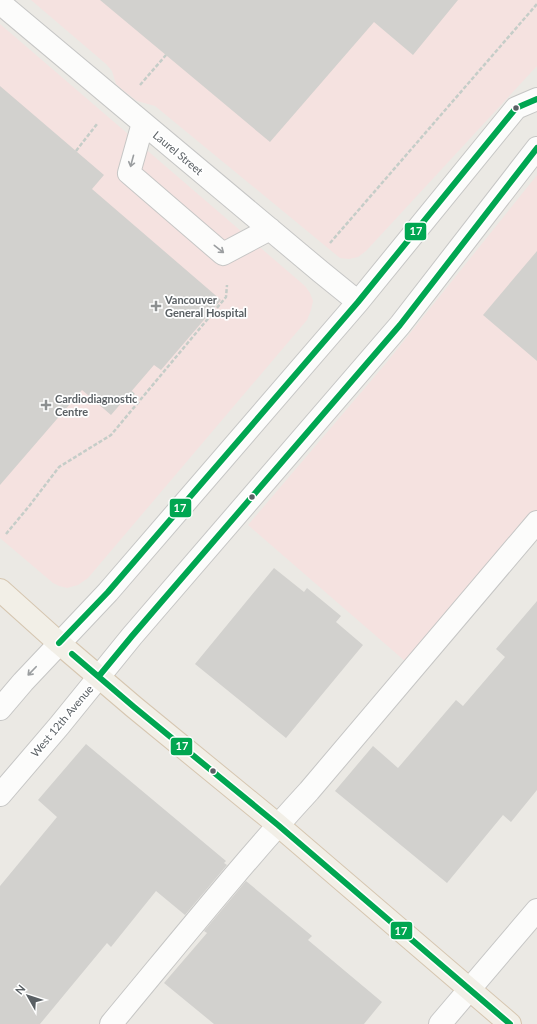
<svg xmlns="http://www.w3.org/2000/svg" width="537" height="1024" viewBox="0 0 537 1024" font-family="Lato,sans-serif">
	<rect width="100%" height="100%" fill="#ebe9e4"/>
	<path fill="#f5e2e0" d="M31 0H537V66L366 251 358 257 349 259 340 258 155 106 137 101 124 91 116 84 112 71 106 64Z
		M0 24 305 286 310 293 313 301 311 310 307 320 88 578 78 585 67 588 59 586 53 583 0 538Z
		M537 175V522L413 668 248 525 387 362Z"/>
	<path fill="#d2d1ce" d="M100 0H458L413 55 374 22 270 142Z
		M0 86 104 175 92 189 221 300 161 370 154 365 111 415 82 390 0 485Z
		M537 251V361L483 315Z
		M274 568 304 592 307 588 341 616 336 622 363 645 286 738 195 664Z
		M537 601V790L511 822 503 815 447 883 335 791 373 746 398 768 456 700 463 706 505 657 496 649Z
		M86 744 226 861 224 863 227 865 185 915 156 891 111 947 107 943 40 1024H0V886L57 817 38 800Z
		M246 881 312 936 308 940 382 1002 364 1024H214L164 983 207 933 204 931Z"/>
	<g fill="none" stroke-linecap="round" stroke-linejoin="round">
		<defs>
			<path id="minor" d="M0 3 321 272 358 302
				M143 123 129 173 223 254 270 229
				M0 709 23 682 108 592 358 302 516 108 537 99
				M0 795 59 726 132 636 400 325 537 148
				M111 1024C176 946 240 866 309 791L537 522
				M440 1024 537 910"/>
			<path id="major" d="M0 590 59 643 134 707 278 825 510 1024"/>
		</defs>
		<use href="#minor" stroke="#c6c6c5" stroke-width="24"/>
		<use href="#major" stroke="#d6c6b0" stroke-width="24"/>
		<path stroke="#c5cdc8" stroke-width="2.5" stroke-dasharray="4 2" stroke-linecap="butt" d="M140 85 166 55
			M76 151 97 124
			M330 243 537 4
			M131 392 140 400
			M6 534 30 505 59 467 111 435 226 297 227 285"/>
		<use href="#minor" stroke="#fcfcfb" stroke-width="22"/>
		<use href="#major" stroke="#f2efe7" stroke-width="22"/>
		<defs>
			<path id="bus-1" d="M59 643 108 592 358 302 516 108 537 99
				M72 654 134 707 278 825 510 1024
				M99 676 132 636 400 325 537 148"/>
		</defs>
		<use href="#bus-1" stroke="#fff" stroke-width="9"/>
		<use href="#bus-1" stroke="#00a651" stroke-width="6"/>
	</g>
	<defs><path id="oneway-shaft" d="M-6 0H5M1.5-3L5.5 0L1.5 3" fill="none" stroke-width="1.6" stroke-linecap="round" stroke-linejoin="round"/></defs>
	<g stroke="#9b9ea0">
		<use href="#oneway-shaft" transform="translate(132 161) rotate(105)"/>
		<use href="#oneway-shaft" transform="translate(219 249) rotate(38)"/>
		<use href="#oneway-shaft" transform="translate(32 671) rotate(134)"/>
	</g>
	<g fill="#5a6064" stroke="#fff" stroke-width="1.5">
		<circle cx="516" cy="108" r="3.5"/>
		<circle cx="252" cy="497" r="3.5"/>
		<circle cx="213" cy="771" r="3.5"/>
	</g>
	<g fill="#8d9091" stroke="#fff" stroke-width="1.5">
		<path d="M154 300h4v4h4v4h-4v4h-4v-4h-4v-4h4z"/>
		<path d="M44 399h4v4h4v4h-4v4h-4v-4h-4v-4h4z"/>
	</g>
	<g text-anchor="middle" stroke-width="3.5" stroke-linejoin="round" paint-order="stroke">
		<g font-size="11" fill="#5a6064" stroke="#fff">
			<text transform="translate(178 153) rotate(40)" y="4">Laurel Street</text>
			<text transform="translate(62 721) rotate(-50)" y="4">West 12th Avenue</text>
		</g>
		<g font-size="11" font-weight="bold" fill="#5a6064" stroke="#fff" text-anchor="start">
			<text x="165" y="304">Vancouver<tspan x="165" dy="13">General Hospital</tspan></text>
			<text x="55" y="403">Cardiodiagnostic<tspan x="55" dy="13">Centre</tspan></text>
		</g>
	</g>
	<g stroke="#fff" stroke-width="1.5">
		<rect x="404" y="222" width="23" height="19" rx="4" fill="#00a651"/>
		<rect x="169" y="498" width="23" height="20" rx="4" fill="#00a651"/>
		<rect x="170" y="737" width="23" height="19" rx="4" fill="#00a651"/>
		<rect x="390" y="921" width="23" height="19" rx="4" fill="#00a651"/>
	</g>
	<g font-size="11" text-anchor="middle" font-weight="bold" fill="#fff">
		<text x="416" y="235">17</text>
		<text x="180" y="512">17</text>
		<text x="182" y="750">17</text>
		<text x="401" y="935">17</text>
	</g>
	<g transform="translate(28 996) rotate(309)" stroke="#ffffff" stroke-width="3" paint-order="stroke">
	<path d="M0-3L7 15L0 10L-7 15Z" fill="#5a6064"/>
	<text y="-6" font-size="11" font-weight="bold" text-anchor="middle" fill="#5a6064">N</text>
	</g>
</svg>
